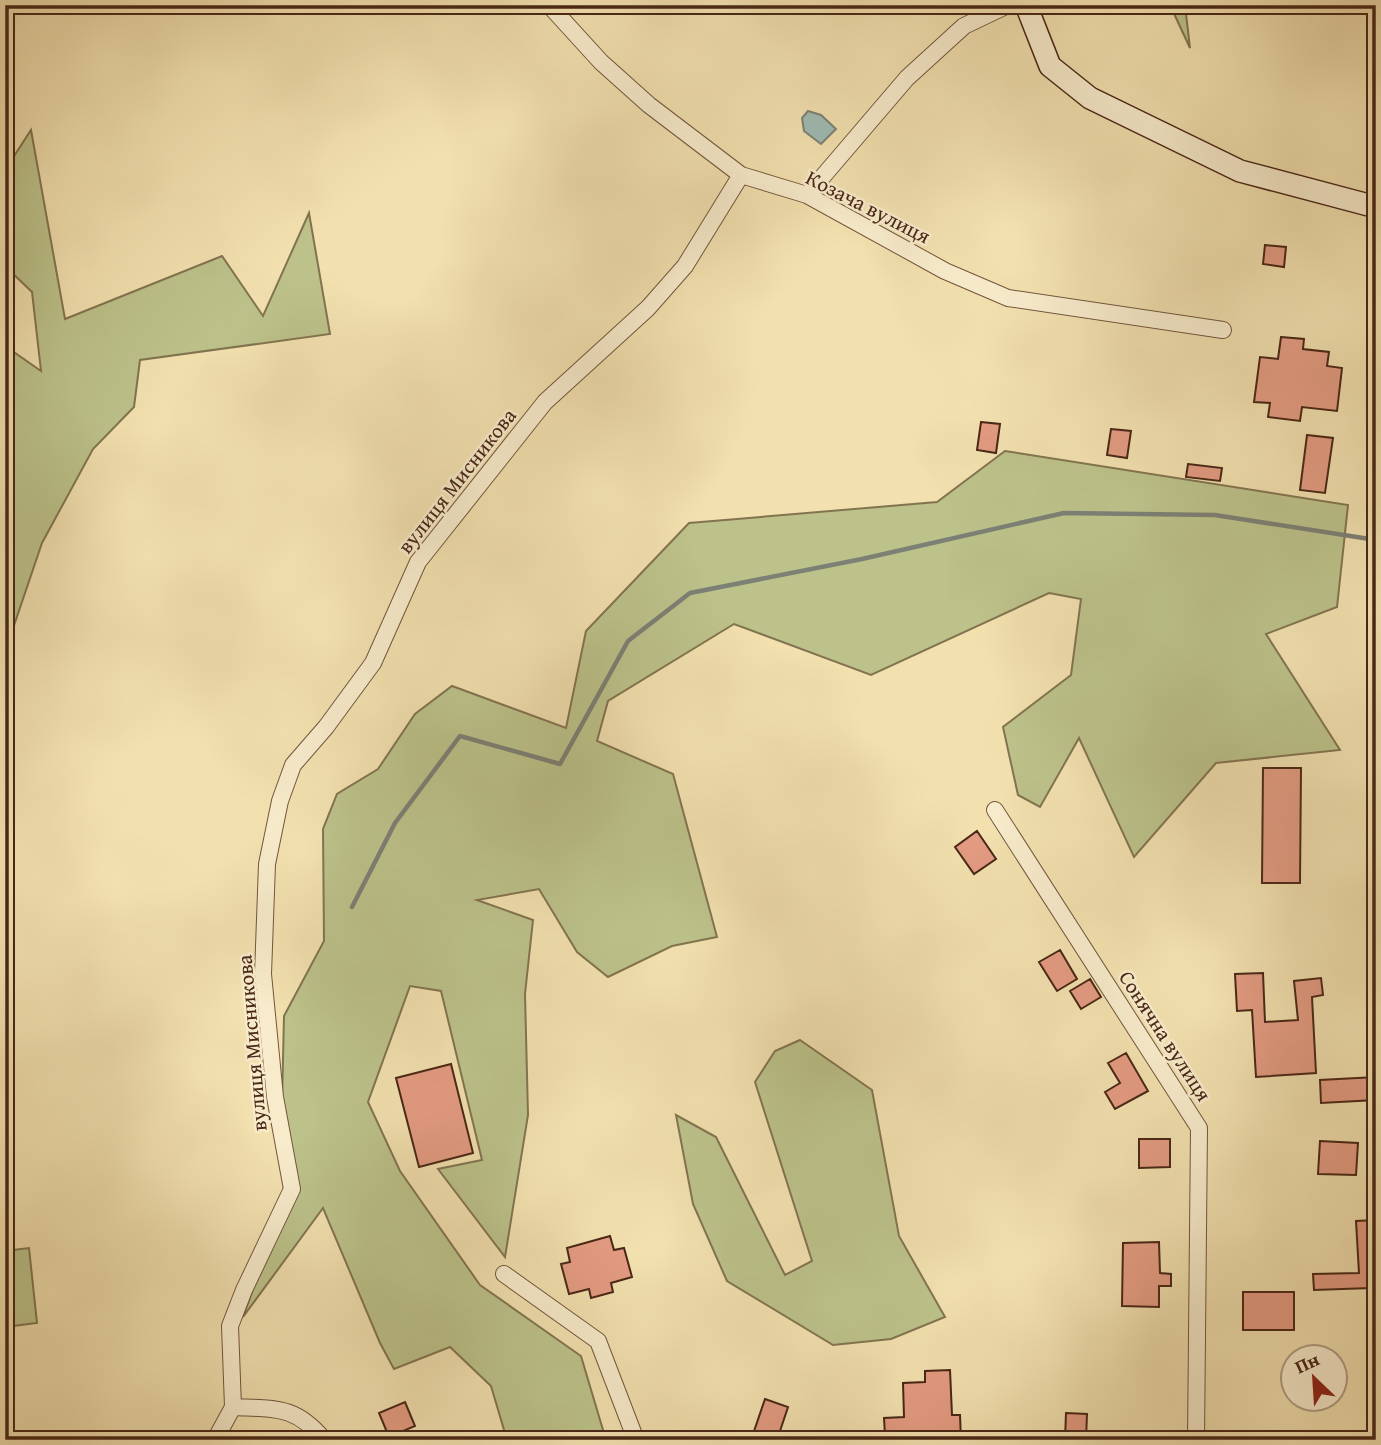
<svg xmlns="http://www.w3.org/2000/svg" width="1381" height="1445" viewBox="0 0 1381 1445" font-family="'Gentium Book Plus',serif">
	<rect width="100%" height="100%" fill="#f2e0af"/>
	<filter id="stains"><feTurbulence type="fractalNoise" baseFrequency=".00286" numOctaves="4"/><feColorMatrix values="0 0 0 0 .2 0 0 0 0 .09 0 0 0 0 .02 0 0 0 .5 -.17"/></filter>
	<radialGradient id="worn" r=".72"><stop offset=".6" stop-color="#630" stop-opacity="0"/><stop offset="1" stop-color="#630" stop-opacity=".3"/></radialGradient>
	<path fill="#bcc28a" stroke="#827450" stroke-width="2" d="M1170 5H1185L1190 48Z
		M31 130 65 319 222 256 263 316 309 213 330 334 140 360 134 407 93 449 42 543 5 652V346L41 371 32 292 5 266V170Z
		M1005 451 1348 505 1337 607 1266 634 1340 750 1216 763 1134 857 1079 738 1040 807 1018 795 1003 727 1071 675 1081 599 1049 593 871 675 734 624 608 701 597 741 673 774 717 937 672 946 608 977 577 952 539 889 477 900 533 920 525 994 528 1115 505 1257 438 1169 482 1160 441 991 410 986 368 1102 400 1171 480 1285 581 1356 606 1440H507L491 1386 450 1347 394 1369 380 1343 323 1208 243 1317 294 1176 282 1103 284 1016 324 941 323 829 337 794 378 769 415 714 452 686 566 728 586 631 689 523 937 502Z
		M800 1040 872 1090 899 1236 945 1317 891 1339 833 1345 727 1281 693 1204 676 1115 716 1137 785 1275 812 1261 755 1082 775 1051Z
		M29 1248 37 1323 5 1327V1251Z"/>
	<path fill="#9ebbb4" stroke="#7c8075" stroke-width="2" d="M808 111 821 115 836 129 821 144 804 131 802 118Z"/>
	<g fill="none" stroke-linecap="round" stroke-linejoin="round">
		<path stroke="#7c8075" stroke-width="4.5" d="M352 907 395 823 460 736 560 764 628 641 690 593 862 559 1064 513 1215 515 1376 540"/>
	</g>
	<path fill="#e39b82" stroke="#492716" stroke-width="2" d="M1265 245 1286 247 1284 267 1263 264Z
		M1281 337 1304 339 1303 349 1329 352 1327 366 1342 368 1337 411 1302 407 1300 421 1268 417 1270 403 1254 402 1260 357 1278 359Z
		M981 422 1000 424 996 453 977 450Z
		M1111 429 1131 431 1127 458 1107 455Z
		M1307 435 1333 438 1325 493 1300 490Z
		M1188 464 1222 468 1220 481 1186 477Z
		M1263 768H1301L1300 883H1262Z
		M977 831 996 859 974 874 955 847Z
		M1060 950 1077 979 1057 991 1039 962Z
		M1263 973 1265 1022 1298 1020 1294 981 1321 978 1323 995 1312 997 1316 1073 1256 1077 1252 1010 1237 1011 1235 974Z
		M1090 979 1101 997 1081 1009 1070 991Z
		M1126 1053 1148 1091 1115 1109 1105 1092 1120 1083 1108 1063Z
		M451 1064 473 1153 419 1167 396 1078Z
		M1376 1077V1100L1321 1103 1320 1080Z
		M1139 1139H1170V1167L1139 1168Z
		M1320 1141 1358 1143 1356 1175 1318 1174Z
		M1376 1220V1256H1371V1288L1314 1290 1313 1274 1359 1273 1356 1221Z
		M610 1236 614 1250 624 1248 632 1277 611 1283 613 1292 591 1298 589 1289 569 1294 561 1264 570 1262 567 1248Z
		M1159 1242 1160 1273 1171 1274V1286H1159V1307L1122 1306 1123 1243Z
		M1243 1292H1294V1330H1243Z
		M950 1370 952 1415H960L961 1440H906L905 1435H885L884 1418 904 1417 903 1383 925 1382V1371Z
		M765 1399 788 1407 777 1440H751Z
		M405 1402 415 1426 389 1437 379 1413Z
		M1066 1413 1087 1414 1086 1440H1065Z"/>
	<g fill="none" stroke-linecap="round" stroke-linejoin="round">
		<defs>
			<path id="street" d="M549 5 601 62 649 105 741 175 807 195 945 271 1008 298 1223 330
				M807 195 907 78 964 26 1008 5
				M995 810 1199 1128 1196 1440
				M504 1274 598 1341 636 1440
				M215 1440 233 1407
				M324 1440C295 1405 275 1409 233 1407L230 1326 244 1290 292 1189 275 1097 263 974 267 864 280 801 293 765 326 727 373 663 418 562 545 402 648 308 685 266 741 175"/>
			<path id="secondary" d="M1026 5 1050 66 1090 98 1240 171 1376 207"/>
		</defs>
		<use href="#street" stroke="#73553c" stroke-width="18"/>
		<use href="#secondary" stroke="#492716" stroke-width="24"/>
		<use href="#street" stroke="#f7ebcb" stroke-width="16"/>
		<use href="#secondary" stroke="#f7ebcb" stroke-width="21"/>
	</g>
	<g text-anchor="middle" stroke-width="5" stroke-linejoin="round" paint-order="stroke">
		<g font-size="21" fill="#492716" stroke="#f7ebcb">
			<text transform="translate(868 207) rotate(27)" y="7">Козача вулиця</text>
			<text transform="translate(457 481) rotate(-52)" y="7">вулиця Мисникова</text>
			<text transform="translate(1165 1036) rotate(57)" y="7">Сонячна вулиця</text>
			<text transform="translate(252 1043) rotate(-95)" y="7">вулиця Мисникова</text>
		</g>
	</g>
	<rect width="1381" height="1445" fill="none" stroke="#f2e0af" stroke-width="28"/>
	<rect x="7" y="7" width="1367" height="1431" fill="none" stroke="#492716" stroke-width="3.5"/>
	<rect x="14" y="14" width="1353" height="1417" fill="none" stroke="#492716" stroke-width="2"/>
	<g transform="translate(1314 1378) rotate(335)"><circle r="33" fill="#f7ebcb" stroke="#b19d83" stroke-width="2"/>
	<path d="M0-5L12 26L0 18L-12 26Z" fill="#8f2418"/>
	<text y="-10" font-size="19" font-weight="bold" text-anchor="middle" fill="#492716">Пн</text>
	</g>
	<rect width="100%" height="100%" filter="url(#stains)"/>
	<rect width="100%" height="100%" fill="url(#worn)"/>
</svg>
